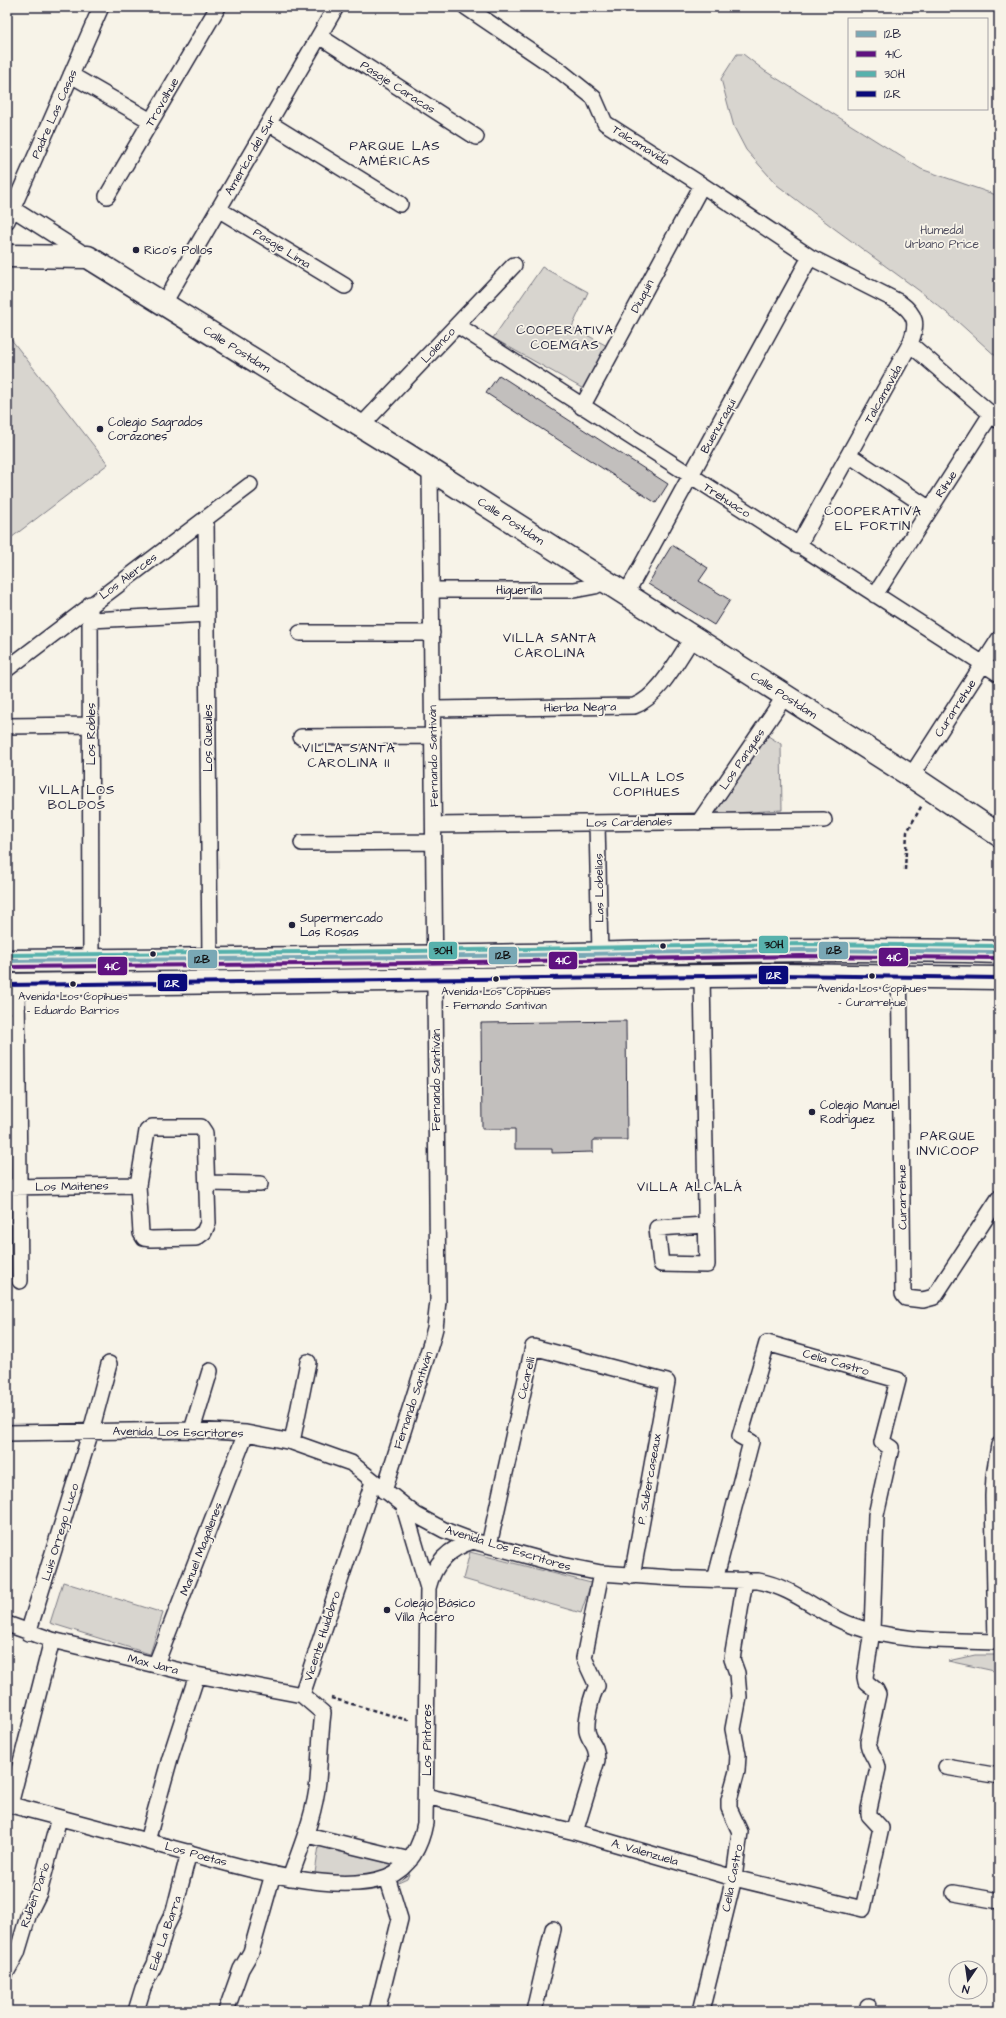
<svg xmlns="http://www.w3.org/2000/svg" width="1006" height="2018" viewBox="0 0 1006 2018" font-family="'Architects Daughter',sans-serif">
	<rect width="100%" height="100%" fill="#f7f3e8"/>
	<filter id="ink" filterUnits="userSpaceOnUse"><feTurbulence type="fractalNoise" baseFrequency=".025" numOctaves="2"/><feDisplacementMap in="SourceGraphic" scale="8" xChannelSelector="R" yChannelSelector="G"/><feConvolveMatrix kernelMatrix="1 2 1 2 8 2 1 2 1" color-interpolation-filters="sRGB"/></filter>
	<g filter="url(#ink)">
		<path fill="#d8d5cf" stroke="#7d7c85" d="M737 54H743L765 71 921 169 999 196V359L957 321 921 292 835 229 777 185 746 150 734 127 721 79Z
			M542 267 588 292 572 327 609 347 587 391 493 338Z
			M7 334 108 464 7 541Z
			M768 736 781 744 782 810 718 814 717 805Z
			M470 1552 591 1583 581 1613 463 1579Z
			M63 1582 163 1613 150 1654 50 1623Z
			M975 1655H999V1672L948 1661Z
			M320 1839 414 1862 407 1879C372 1896 350 1894 314 1880Z"/>
		<path fill="#c2bfbd" stroke="#22223b" d="M499 375 668 484 656 503 486 393Z
			M672 545 708 568 699 581 730 600 714 625 648 584Z
			M626 1021 627 1140H593V1152L552 1153V1149H515V1129H482L481 1023Z"/>
		<g fill="none" stroke-linecap="round" stroke-linejoin="round">
			<defs>
				<path id="street" d="M466 7 559 70 594 98 605 123 702 185 810 257 899 302C917 315 918 324 910 344L798 546
					M319 36 476 137
					M71 75 151 121
					M269 123 400 204
					M107 196 218 7
					M13 209 87 256
					M218 209 345 286
					M7 221 101 7
					M164 303 336 7
					M457 325 999 674
					M910 344 998 420
					M582 407 702 185
					M361 426 514 265
					M849 455 930 509
					M206 518 210 959
					M431 590H574L595 586 605 581
					M626 594 810 257
					M875 595 991 414
					M90 604 91 960
					M91 620 207 614
					M300 633H432
					M7 669 250 485
					M433 709 634 706C659 697 678 659 693 637
					M7 726 91 725
					M301 737 433 736
					M911 776 999 639
					M699 822 785 696
					M597 823 600 954
					M434 825 824 820
					M302 843 434 842
					M899 949 903 1294 906 1298 923 1300 934 1297 999 1198
					M702 976 707 1265 661 1264 657 1228 705 1225
					M17 984 20 1281
					M152 1127H201L205 1133 208 1223 204 1232 196 1238 151 1239 144 1238 141 1233 138 1185 147 1131Z
					M207 1183 260 1184
					M7 1187 138 1185
					M192 1430 210 1371
					M7 1433 192 1430 246 1433 292 1442 351 1463 416 1515 444 1530 473 1541 561 1565 601 1573 672 1578 758 1581C796 1588 819 1614 854 1626 900 1643 951 1640 999 1642
					M292 1442 308 1362
					M384 1491 431 1343 435 1328 438 1301 430 469
					M404 1507 428 1588
					M489 1545 533 1347 667 1382 632 1576
					M7 1624 52 1640 197 1675 302 1695
					M28 1633 91 1431 109 1364
					M996 1642 993 1496 994 1476 999 1445
					M156 1664 246 1433
					M302 1695 373 1482
					M946 1767 999 1776
					M426 1796 575 1832 734 1878 863 1909 881 1828 869 1815V1809L878 1768C877 1758 868 1752 868 1742L878 1694 876 1690 866 1682 865 1677 872 1631 876 1515 891 1448 882 1442 898 1380 767 1343 740 1436 751 1442 715 1580
					M7 1804C61 1818 114 1832 168 1847 224 1862 332 1898 387 1877 410 1868 421 1845 425 1823L428 1588C434 1563 449 1548 473 1541
					M10 1805 52 1640
					M575 1832 597 1760C597 1743 589 1742 587 1731 586 1719 591 1696 597 1686L584 1658 601 1573
					M307 1835 410 1860
					M147 1841 170 1758 197 1675
					M290 1878C301 1847 315 1814 318 1781 320 1758 320 1736 323 1713L302 1695
					M954 1893 999 1901
					M7 1971 17 1953 29 1913 39 1893 59 1818
					M136 2011 143 1988 155 1964 166 1927 174 1911 189 1852
					M226 2011 241 1969 251 1952 273 1874
					M377 2011 400 1919 387 1877
					M534 2011 553 1929
					M701 2011 734 1878 740 1832 729 1808V1800L737 1771 738 1755 733 1729 739 1697 737 1673 732 1659 745 1580
					M867 2011 868 2006"/>
				<path id="secondary" d="M7 256 88 257 406 454 911 776 999 835
					M7 961C162 959 316 959 471 956 647 953 823 947 999 952
					M7 985 780 975 999 978"/>
			</defs>
			<use href="#street" stroke="#22223b" stroke-width="18"/>
			<use href="#secondary" stroke="#22223b" stroke-width="25"/>
			<path stroke="#22223b" stroke-width="2.5" stroke-dasharray="4 3" stroke-linecap="butt" d="M905 870 907 832 922 805
				M331 1698 411 1721"/>
			<use href="#street" stroke="#f7f3e8" stroke-width="15"/>
			<use href="#secondary" stroke="#f7f3e8" stroke-width="22"/>
			<defs>
				<path id="bus-1" d="M7 961 413 957 801 950 999 952"/>
				<path id="bus-2" d="M7 967 413 963 801 956 999 958"/>
				<path id="bus-3" d="M7 955 413 951 801 944 999 946"/>
				<path id="bus-4" d="M7 985 780 975 999 978"/>
			</defs>
			<use href="#bus-1" stroke="#f7f3e8" stroke-width="7"/>
			<use href="#bus-2" stroke="#f7f3e8" stroke-width="7"/>
			<use href="#bus-3" stroke="#f7f3e8" stroke-width="7"/>
			<use href="#bus-4" stroke="#f7f3e8" stroke-width="7"/>
			<use href="#bus-1" stroke="#79a8b5" stroke-width="4"/>
			<use href="#bus-2" stroke="#5f1280" stroke-width="4"/>
			<use href="#bus-3" stroke="#57b1ac" stroke-width="4"/>
			<use href="#bus-4" stroke="#0a0a7a" stroke-width="4"/>
		</g>
	</g>
	<g fill="#22223b" stroke="#f7f3e8" stroke-width="1.5">
		<circle cx="136" cy="250" r="4"/>
		<circle cx="100" cy="429" r="4"/>
		<circle cx="292" cy="925" r="4"/>
		<circle cx="663" cy="946" r="3.5"/>
		<circle cx="153" cy="954" r="3.5"/>
		<circle cx="872" cy="976" r="3.5"/>
		<circle cx="496" cy="979" r="3.5"/>
		<circle cx="73" cy="984" r="3.5"/>
		<circle cx="812" cy="1112" r="4"/>
		<circle cx="387" cy="1610" r="4"/>
	</g>
	<g text-anchor="middle" stroke-width="3.5" stroke-linejoin="round" paint-order="stroke">
		<g font-size="11" fill="#22223b" stroke="#f7f3e8">
			<text x="872" y="992">Avenida Los Copihues<tspan x="872" dy="14">- Curarrehue</tspan></text>
			<text x="496" y="995">Avenida Los Copihues<tspan x="496" dy="14">- Fernando Santivan</tspan></text>
			<text x="73" y="1000">Avenida Los Copihues<tspan x="73" dy="14">- Eduardo Barrios</tspan></text>
		</g>
		<g font-size="12" fill="#22223b" stroke="#f7f3e8">
			<text transform="translate(398 87) rotate(33)" y="4">Pasaje Caracas</text>
			<text transform="translate(162 102) rotate(-60)" y="4">Trovolhue</text>
			<text transform="translate(54 114) rotate(-66)" y="4">Padre Las Casas</text>
			<text transform="translate(641 145) rotate(32)" y="4">Talcamavida</text>
			<text transform="translate(250 155) rotate(-60)" y="4">Ameríca del Sur</text>
			<text transform="translate(282 248) rotate(32)" y="4">Pasaje Lima</text>
			<text transform="translate(642 296) rotate(-62)" y="4">Diuquin</text>
			<text transform="translate(438 345) rotate(-47)" y="4">Lolenco</text>
			<text transform="translate(237 349) rotate(32)" y="4">Calle Postdam</text>
			<text transform="translate(883 394) rotate(-61)" y="4">Talcamavida</text>
			<text transform="translate(718 426) rotate(-61)" y="4">Buenuraqui</text>
			<text transform="translate(946 484) rotate(-57)" y="4">Rihue</text>
			<text transform="translate(727 500) rotate(33)" y="4">Trehuaco</text>
			<text transform="translate(511 521) rotate(33)" y="4">Calle Postdam</text>
			<text transform="translate(128 576) rotate(-37)" y="4">Los Alerces</text>
			<text x="519" y="594">Higuerilla</text>
			<text transform="translate(784 695) rotate(33)" y="4">Calle Postdam</text>
			<text transform="translate(580 707) rotate(-1)" y="4">Hierba Negra</text>
			<text transform="translate(955 708) rotate(-57)" y="4">Curarrehue</text>
			<text transform="translate(91 734) rotate(-90)" y="4">Los Robles</text>
			<text transform="translate(208 738) rotate(-90)" y="4">Los Queules</text>
			<text transform="translate(433 756) rotate(-91)" y="4">Fernando Santiván</text>
			<text transform="translate(742 759) rotate(-56)" y="4">Los Pangues</text>
			<text transform="translate(629 822) rotate(-1)" y="4">Los Cardenales</text>
			<text transform="translate(599 888) rotate(-91)" y="4">Las Lobelias</text>
			<text transform="translate(436 1080) rotate(-90)" y="4">Fernando Santiván</text>
			<text transform="translate(72 1186) rotate(-1)" y="4">Los Maitenes</text>
			<text transform="translate(902 1197) rotate(-91)" y="4">Curarrehue</text>
			<text transform="translate(836 1362) rotate(16)" y="4">Celia Castro</text>
			<text transform="translate(526 1378) rotate(-77)" y="4">Cicarelli</text>
			<text transform="translate(413 1400) rotate(-72)" y="4">Fernando Santiván</text>
			<text transform="translate(178 1432) rotate(1)" y="4">Avenida Los Escritores</text>
			<text transform="translate(649 1479) rotate(-80)" y="4">P. Subercaseaux</text>
			<text transform="translate(60 1532) rotate(-73)" y="4">Luis Orrego Luco</text>
			<text transform="translate(508 1548) rotate(17)" y="4">Avenida Los Escritores</text>
			<text transform="translate(201 1549) rotate(-69)" y="4">Manuel Magallenes</text>
			<text transform="translate(322 1636) rotate(-72)" y="4">Vicente Huidobro</text>
			<text transform="translate(153 1664) rotate(14)" y="4">Max Jara</text>
			<text transform="translate(427 1740) rotate(-90)" y="4">Los Pintores</text>
			<text transform="translate(645 1852) rotate(16)" y="4">A. Valenzuela</text>
			<text transform="translate(196 1854) rotate(15)" y="4">Los Poetas</text>
			<text transform="translate(732 1878) rotate(-79)" y="4">Celia Castro</text>
			<text transform="translate(35 1895) rotate(-71)" y="4">Rubén Darío</text>
			<text transform="translate(165 1933) rotate(-71)" y="4">Ede La Barra</text>
		</g>
		<g font-size="12" fill="#504f60" stroke="#f7f3e8">
			<text x="942" y="234">Humedal<tspan x="942" dy="14">Urbano Price</tspan></text>
		</g>
		<g font-size="12" fill="#22223b" stroke="#f7f3e8" text-anchor="start">
			<text x="144" y="254">Rico's Pollos</text>
			<text x="108" y="426">Colegio Sagrados<tspan x="108" dy="14">Corazones</tspan></text>
			<text x="300" y="922">Supermercado<tspan x="300" dy="14">Las Rosas</tspan></text>
			<text x="820" y="1109">Colegio Manuel<tspan x="820" dy="14">Rodriguez</tspan></text>
			<text x="395" y="1607">Colegio Básico<tspan x="395" dy="14">Villa Acero</tspan></text>
		</g>
		<g font-size="13" letter-spacing="1" fill="#22223b" stroke="#f7f3e8">
			<text x="395" y="150">PARQUE LAS<tspan x="395" dy="15">AMÉRICAS</tspan></text>
			<text x="565" y="334">COOPERATIVA<tspan x="565" dy="15">COEMGAS</tspan></text>
			<text x="873" y="515">COOPERATIVA<tspan x="873" dy="15">EL FORTÍN</tspan></text>
			<text x="550" y="642">VILLA SANTA<tspan x="550" dy="15">CAROLINA</tspan></text>
			<text x="349" y="752">VILLA SANTA<tspan x="349" dy="15">CAROLINA II</tspan></text>
			<text x="647" y="781">VILLA LOS<tspan x="647" dy="15">COPIHUES</tspan></text>
			<text x="77" y="794">VILLA LOS<tspan x="77" dy="15">BOLDOS</tspan></text>
			<text x="948" y="1140">PARQUE<tspan x="948" dy="15">INVICOOP</tspan></text>
			<text x="690" y="1191">VILLA ALCALÁ</text>
		</g>
	</g>
	<g stroke="#f7f3e8" stroke-width="1.5">
		<rect x="758" y="935" width="31" height="19" rx="4" fill="#57b1ac"/>
		<rect x="818" y="941" width="31" height="19" rx="4" fill="#79a8b5"/>
		<rect x="428" y="941" width="30" height="19" rx="4" fill="#57b1ac"/>
		<rect x="488" y="946" width="30" height="19" rx="4" fill="#79a8b5"/>
		<rect x="878" y="947" width="31" height="20" rx="4" fill="#5f1280"/>
		<rect x="187" y="949" width="31" height="20" rx="4" fill="#79a8b5"/>
		<rect x="548" y="951" width="30" height="19" rx="4" fill="#5f1280"/>
		<rect x="97" y="956" width="31" height="20" rx="4" fill="#5f1280"/>
		<rect x="758" y="965" width="31" height="20" rx="4" fill="#0a0a7a"/>
		<rect x="157" y="973" width="31" height="19" rx="4" fill="#0a0a7a"/>
	</g>
	<g font-size="11" text-anchor="middle" font-weight="bold" fill="#fff">
		<text x="894" y="961">41C</text>
		<text x="563" y="964">41C</text>
		<text x="112" y="970">41C</text>
		<text x="774" y="979">12R</text>
		<text x="172" y="987">12R</text>
	</g>
	<g font-size="11" text-anchor="middle" font-weight="bold" fill="#111">
		<text x="774" y="948">30H</text>
		<text x="834" y="954">12B</text>
		<text x="443" y="954">30H</text>
		<text x="503" y="959">12B</text>
		<text x="202" y="963">12B</text>
	</g>
	<rect width="1006" height="2018" fill="none" stroke="#f7f3e8" stroke-width="24"/>
	<rect x="12" y="12" width="982" height="1994" fill="none" stroke="#22223b" stroke-width="1.5" filter="url(#ink)"/>
	<rect x="848" y="18" width="140" height="92" fill="#f7f3e8" stroke="#a29fa3"/>
	<rect x="856" y="31" width="20" height="6" fill="#79a8b5" stroke="#a29fa3"/>
	<text x="884" y="38" font-size="12" fill="#22223b">12B</text>
	<rect x="856" y="51" width="20" height="6" fill="#5f1280" stroke="#a29fa3"/>
	<text x="884" y="58" font-size="12" fill="#22223b">41C</text>
	<rect x="856" y="71" width="20" height="6" fill="#57b1ac" stroke="#a29fa3"/>
	<text x="884" y="78" font-size="12" fill="#22223b">30H</text>
	<rect x="856" y="91" width="20" height="6" fill="#0a0a7a" stroke="#a29fa3"/>
	<text x="884" y="98" font-size="12" fill="#22223b">12R</text>
	<g transform="translate(968 1980) rotate(193)"><circle r="19" fill="#f7f3e8" stroke="#a29fa3"/>
	<path d="M0-3L7 15L0 10L-7 15Z" fill="#22223b"/>
	<text y="-6" font-size="11" font-weight="bold" text-anchor="middle" fill="#22223b">N</text>
	</g>
</svg>
